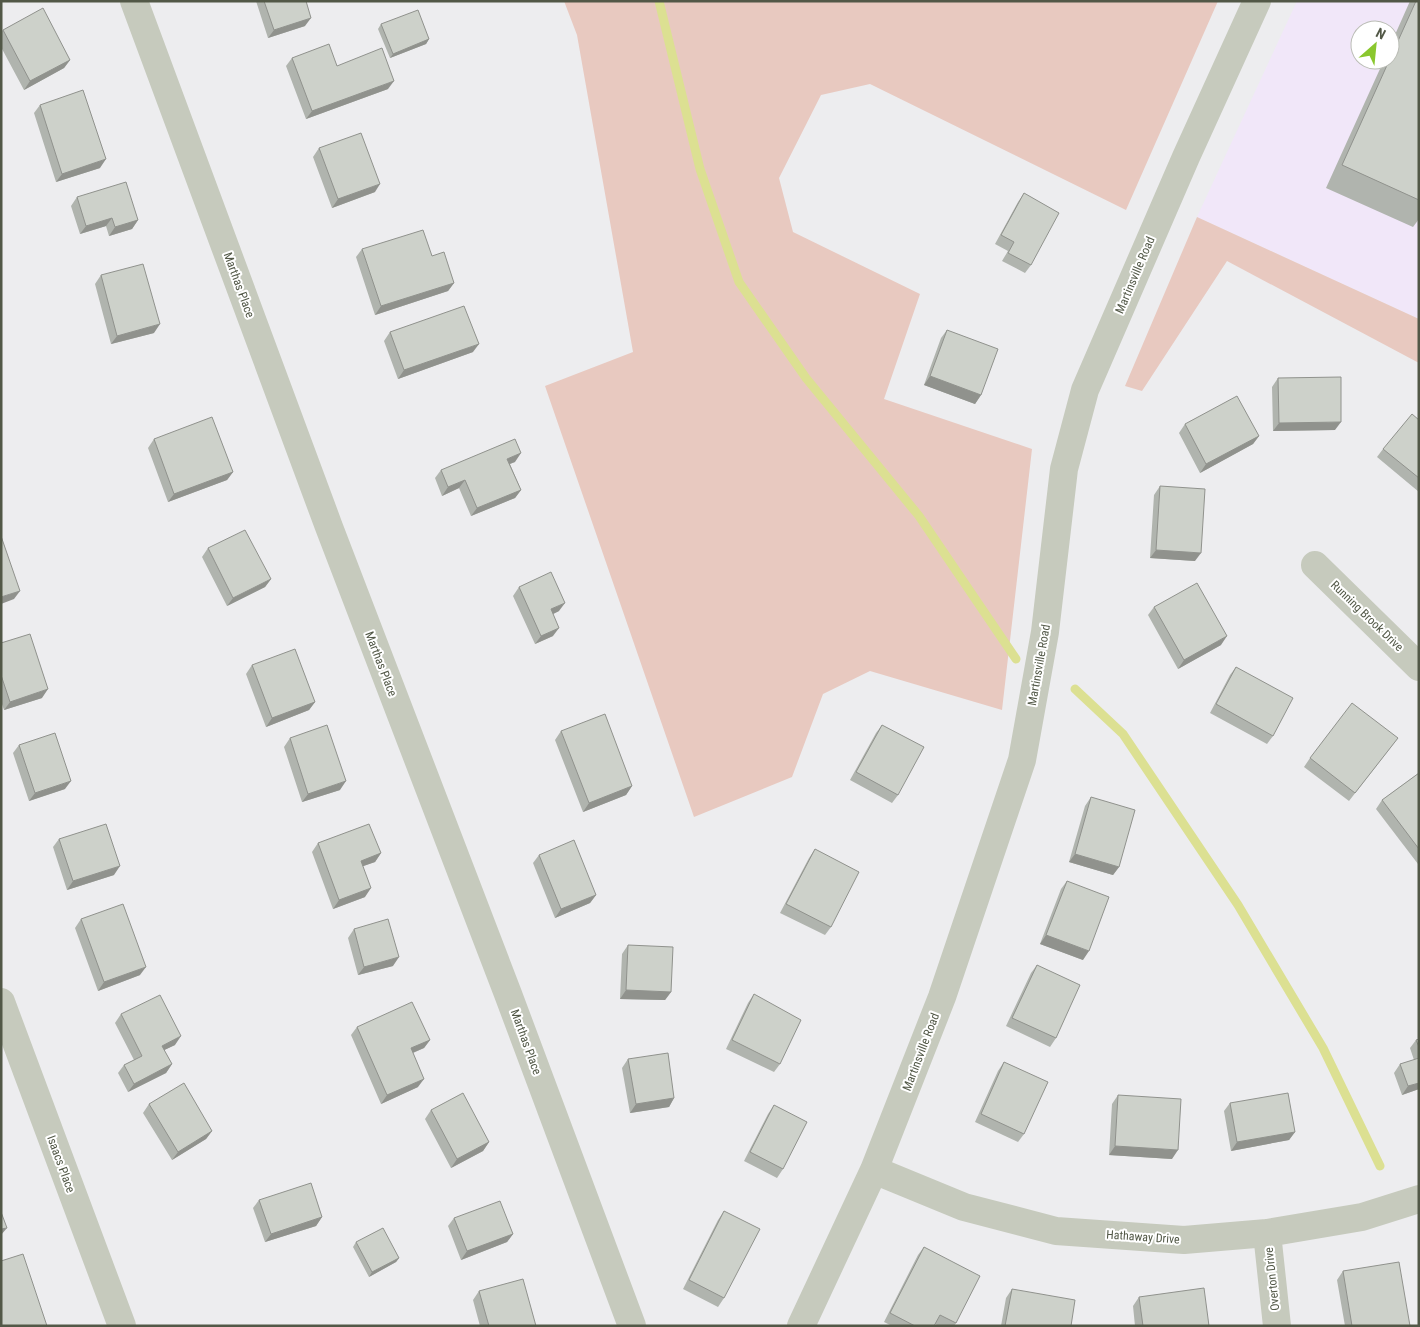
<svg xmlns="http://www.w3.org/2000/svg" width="1420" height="1327" viewBox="0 0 1420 1327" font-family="'Roboto Condensed',sans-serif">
	<rect width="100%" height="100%" fill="#ededef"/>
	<path fill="#f1e7f9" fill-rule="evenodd" d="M1297 1H1419V319L1197 217ZM1360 30H1390V60H1360Z"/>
	<path fill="#e8c9c0" d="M564 1H1218L1126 210 870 84 821 95 779 178 793 232 920 294 884 399 1032 449 1002 710 870 671 823 694 792 777 694 817 545 386 633 352 577 35Z
		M1197 217 1419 319V363L1227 261 1142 391 1125 386Z"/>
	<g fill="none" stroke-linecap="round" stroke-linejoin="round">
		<path stroke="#dce092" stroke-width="9" d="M659 1 700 169 739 282 806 378 919 516 1016 659
			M1075 689 1123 734 1238 905 1323 1048 1380 1166"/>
		<path stroke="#c6cabd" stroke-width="28" d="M134 1 329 527 508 994 632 1326
			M1315 565 1419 667
			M1 1002 122 1326
			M874 1170 964 1207 1056 1231 1184 1240 1267 1233 1362 1217 1419 1199
			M1267 1233 1277 1326
			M801 1326 874 1170 942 997 1022 760 1045 632 1064 469 1085 390 1186 157 1257 1"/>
	</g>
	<path fill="#b0b4ae" d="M256 1H306L305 26 268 38Z
		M1410 1H1419V219L1413 227 1326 188 1384 60H1390V46Z
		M381 24 429 39 426 44 390 58 378 29Z
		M3 30 70 60 64 68 24 90 1 47V32Z
		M292 58 337 66 388 89 306 119 286 66Z
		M40 105 100 168 56 182 34 113Z
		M319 148 375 192 332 208 313 157Z
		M1024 193 1031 265 1025 273 1002 261 1008 251 995 244 1018 202Z
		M77 197 138 220 132 229 109 236 106 226 80 234 71 206Z
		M362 249 432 256 454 283 448 291 375 315 356 257Z
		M101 275 154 333 111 344 95 284Z
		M947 330 981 395 975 404 924 385 941 338Z
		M390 332 473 352 398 379 384 341Z
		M1278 378 1335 430 1273 431 1272 387Z
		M1419 420V492L1377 457 1383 449Z
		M1185 424 1259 436 1253 444 1200 473 1179 433Z
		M154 439 233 472 227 480 168 502 148 448Z
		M515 462 510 464 521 490 515 498 471 516 459 488 442 496 435 478 441 470Z
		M1160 486 1195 561 1150 558 1154 495Z
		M208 548 271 579 265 587 227 606 202 557Z
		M519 587 559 611 553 614V636L535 644 513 596Z
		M1154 607 1221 645 1178 669 1148 615Z
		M1 643 42 698 4 710 1 701Z
		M252 665 315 702 309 710 266 727 246 674Z
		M1236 667 1273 736 1267 744 1210 713 1230 675Z
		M882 725 898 795 892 803 850 780 876 733Z
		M561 731 632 786 626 795 583 812 555 740Z
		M290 738 340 790 302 802 284 747Z
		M1398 738 1349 801 1304 767 1310 758Z
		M19 745 65 789 29 801 13 753Z
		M1419 773V863L1418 864 1376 809 1382 800Z
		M1091 797 1119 867 1113 875 1069 862 1085 806Z
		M59 839 114 875 67 890 53 847Z
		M318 843 381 853 375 862 363 866 365 897 333 909 312 852Z
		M815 849 831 927 825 935 780 913 809 858Z
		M539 855 596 895 590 903 555 918 533 863Z
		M1067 881 1083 960 1040 944 1061 889Z
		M81 919 140 975 98 991 75 928Z
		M354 929 393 966 358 975 348 938Z
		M628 945 671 992 665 1000 620 999 622 954Z
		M1037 965 1056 1038 1050 1047 1006 1026 1031 973Z
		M754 994 780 1064 774 1072 726 1049 748 1003Z
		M121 1014 175 1045 164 1050 172 1064 166 1073 128 1092 118 1073 124 1065 134 1060 115 1023Z
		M357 1027 430 1040 424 1048 413 1053 418 1087 381 1104 351 1035Z
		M1419 1039V1089L1402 1095 1394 1073 1400 1064 1414 1060 1410 1048 1416 1040Z
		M628 1059 674 1098 669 1107 630 1113 622 1068Z
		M1004 1062 1024 1134 1018 1142 975 1122 998 1071Z
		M1118 1095 1172 1159 1109 1155 1112 1104Z
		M1230 1103 1295 1132 1289 1140 1231 1151 1224 1111Z
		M149 1104 212 1131 206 1139 172 1160 143 1113Z
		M774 1105 783 1169 777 1178 744 1161 768 1114Z
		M431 1110 489 1142 483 1151 451 1168 425 1119Z
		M259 1200 322 1217 316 1226 265 1242 253 1208Z
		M724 1211V1298L718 1307 683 1289 718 1220Z
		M454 1218 513 1234 507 1242 461 1260 448 1226Z
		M356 1242 399 1258 396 1262 369 1277 353 1247Z
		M924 1247 956 1323 954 1326H938L935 1324 934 1326H892L884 1322 918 1255Z
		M1343 1271 1410 1326H1345L1337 1280Z
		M1012 1289 1071 1326H1001L1006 1298Z
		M479 1291 536 1326H480L473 1300Z
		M1139 1297 1209 1326H1135L1133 1306Z"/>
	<path fill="#90928d" d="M311 18 305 26 268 38 274 30Z
		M429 39 426 44 390 58 393 54Z
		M70 60 64 68 24 90 30 81Z
		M394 81 388 89 306 119 312 111Z
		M106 159 100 168 56 182 62 174Z
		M380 184 375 192 332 208 338 199Z
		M112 218 106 226 80 234 86 226Z
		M138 220 132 229 109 236 115 227Z
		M454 283 448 291 375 315 381 306Z
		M160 324 154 333 111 344 117 336Z
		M479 344 473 352 398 379 404 370Z
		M930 376 981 395 975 404 924 385Z
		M1341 422 1335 430 1273 431 1279 423Z
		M1259 436 1253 444 1200 473 1206 464Z
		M521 453 515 462 501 467 507 459Z
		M233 472 227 480 168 502 174 494Z
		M465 480 459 488 442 496 448 487Z
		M521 490 515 498 471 516 477 508Z
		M1156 550 1201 553 1195 561 1150 558Z
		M271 579 265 587 227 606 233 598Z
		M20 591 14 599 1 604V597Z
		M565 603 559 611 545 618 551 609Z
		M559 628 553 636 535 644 541 636Z
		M1227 636 1221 645 1178 669 1184 660Z
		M48 689 42 698 4 710 10 702Z
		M315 702 309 710 266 727 272 718Z
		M71 781 65 789 29 801 35 793Z
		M346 781 340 790 302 802 308 794Z
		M632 786 626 795 583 812 589 803Z
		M381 853 375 862 355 869 361 861Z
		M1075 854 1119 867 1113 875 1069 862Z
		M120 866 114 875 67 890 73 881Z
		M371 888 365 897 333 909 339 900Z
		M596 895 590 903 555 918 561 909Z
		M1046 935 1089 951 1083 960 1040 944Z
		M399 957 393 966 358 975 364 967Z
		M146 967 140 975 98 991 104 982Z
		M626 990 671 992 665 1000 620 999Z
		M181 1036 175 1045 156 1054 162 1046Z
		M430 1040 424 1048 405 1056 411 1048Z
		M172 1064 166 1073 128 1092 134 1084Z
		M424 1079 418 1087 381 1104 387 1095Z
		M1419 1083V1089L1402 1095 1408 1086Z
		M674 1098 669 1107 630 1113 636 1104Z
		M212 1131 206 1139 172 1160 178 1152Z
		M1295 1132 1289 1140 1231 1151 1237 1142Z
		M489 1142 483 1151 451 1168 457 1159Z
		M1115 1146 1178 1150 1172 1159 1109 1155Z
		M322 1217 316 1226 265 1242 271 1234Z
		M7 1228 1 1235V1229Z
		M513 1234 507 1242 461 1260 467 1251Z
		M399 1258 396 1262 369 1277 372 1272Z"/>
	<path fill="#cdd1ca" stroke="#90928d" d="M264 1H306L311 18 274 30Z
		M1416 1H1419V200L1342 165Z
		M43 8 70 60 30 81 3 30Z
		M418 10 429 39 393 54 381 24Z
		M329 44 337 66 382 48 394 81 312 111 292 58Z
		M83 90 106 159 62 174 40 105Z
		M361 133 380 184 338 199 319 148Z
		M126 182 138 220 115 227 112 218 86 226 77 197Z
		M1024 193 1059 213 1031 265 1008 253 1014 242 1001 235Z
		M423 230 432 256 444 252 454 283 381 306 362 249Z
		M143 264 160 324 117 336 101 275Z
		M464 306 479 344 404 370 390 332Z
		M947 330 998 349 981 395 930 376Z
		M1341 377V422L1279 423 1278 378Z
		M1237 396 1259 436 1206 464 1185 424Z
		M1412 414 1419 420V478L1383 449Z
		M212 417 233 472 174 494 154 439Z
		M515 439 521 453 507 459 521 490 477 508 465 480 448 487 441 470Z
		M1160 486 1205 489 1201 553 1156 550Z
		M245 530 271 579 233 598 208 548Z
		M1 536 20 591 1 597Z
		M551 572 565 603 551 609 559 628 541 636 519 587Z
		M1197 583 1227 636 1184 660 1154 607Z
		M30 634 48 689 10 702 1 675V643Z
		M295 649 315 702 272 718 252 665Z
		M1236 667 1293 698 1273 736 1216 704Z
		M1352 703 1398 738 1355 793 1310 758Z
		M605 714 632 786 589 803 561 731Z
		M327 725 346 781 308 794 290 738Z
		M882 725 924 747 898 795 856 772Z
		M55 733 71 781 35 793 19 745Z
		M1419 773V849L1382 800Z
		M1091 797 1135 810 1119 867 1075 854Z
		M106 824 120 866 73 881 59 839Z
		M369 824 381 853 361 861 371 888 339 900 318 843Z
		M574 840 596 895 561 909 539 855Z
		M815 849 859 872 831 927 786 904Z
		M1067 881 1109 897 1089 951 1046 935Z
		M123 904 146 967 104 982 81 919Z
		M388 919 399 957 364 967 354 929Z
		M628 945 673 947 671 992 626 990Z
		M1037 965 1080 985 1056 1038 1012 1018Z
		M754 994 801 1020 780 1064 732 1040Z
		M160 995 181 1036 162 1046 172 1064 134 1084 124 1065 142 1056 121 1014Z
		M412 1002 430 1040 411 1048 424 1079 387 1095 357 1027Z
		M1419 1039V1047L1416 1040Z
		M668 1053 674 1098 636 1104 628 1059Z
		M1419 1058V1083L1408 1086 1400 1064Z
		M1004 1062 1048 1082 1024 1134 981 1114Z
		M184 1083 212 1131 178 1152 149 1104Z
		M463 1093 489 1142 457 1159 431 1110Z
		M1288 1093 1295 1132 1237 1142 1230 1103Z
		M1118 1095 1181 1099 1178 1150 1115 1146Z
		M774 1105 807 1122 783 1169 750 1152Z
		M311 1183 322 1217 271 1234 259 1200Z
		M500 1201 513 1234 467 1251 454 1218Z
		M724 1211 760 1229 724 1298 689 1280Z
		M1 1212 7 1228 1 1229Z
		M383 1228 399 1258 372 1272 356 1242Z
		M924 1247 980 1276 956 1323 940 1315 934 1326H915L890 1313Z
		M23 1254 47 1326H1V1261Z
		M1399 1262 1410 1326H1352L1343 1271Z
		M523 1279 536 1326H489L479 1291Z
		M1204 1288 1209 1326H1143L1139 1297Z
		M1012 1289 1075 1300 1071 1326H1005Z"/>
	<g text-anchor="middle" stroke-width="4" stroke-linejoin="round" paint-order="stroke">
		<g font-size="12" fill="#525847" stroke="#fff">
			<text transform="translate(1135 275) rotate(-67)" y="4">Martinsville Road</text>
			<text transform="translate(239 285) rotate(70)" y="4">Marthas Place</text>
			<text transform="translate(1367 616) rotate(44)" y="4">Running Brook Drive</text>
			<text transform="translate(381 664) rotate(69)" y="4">Marthas Place</text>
			<text transform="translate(1039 665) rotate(-80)" y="4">Martinsville Road</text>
			<text transform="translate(526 1042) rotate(70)" y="4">Marthas Place</text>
			<text transform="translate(921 1052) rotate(-69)" y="4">Martinsville Road</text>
			<text transform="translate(61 1164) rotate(70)" y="4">Isaacs Place</text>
			<text transform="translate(1143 1237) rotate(4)" y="4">Hathaway Drive</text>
			<text transform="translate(1272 1279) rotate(-96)" y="4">Overton Drive</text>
		</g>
	</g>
	<rect width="1420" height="1327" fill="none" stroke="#525847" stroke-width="5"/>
	<g transform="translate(1375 45) rotate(27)"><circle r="24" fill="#ffffff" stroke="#babcb5"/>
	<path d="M0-4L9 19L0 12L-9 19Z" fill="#8ac72e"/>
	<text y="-8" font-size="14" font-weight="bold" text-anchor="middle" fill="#525847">N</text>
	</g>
</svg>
